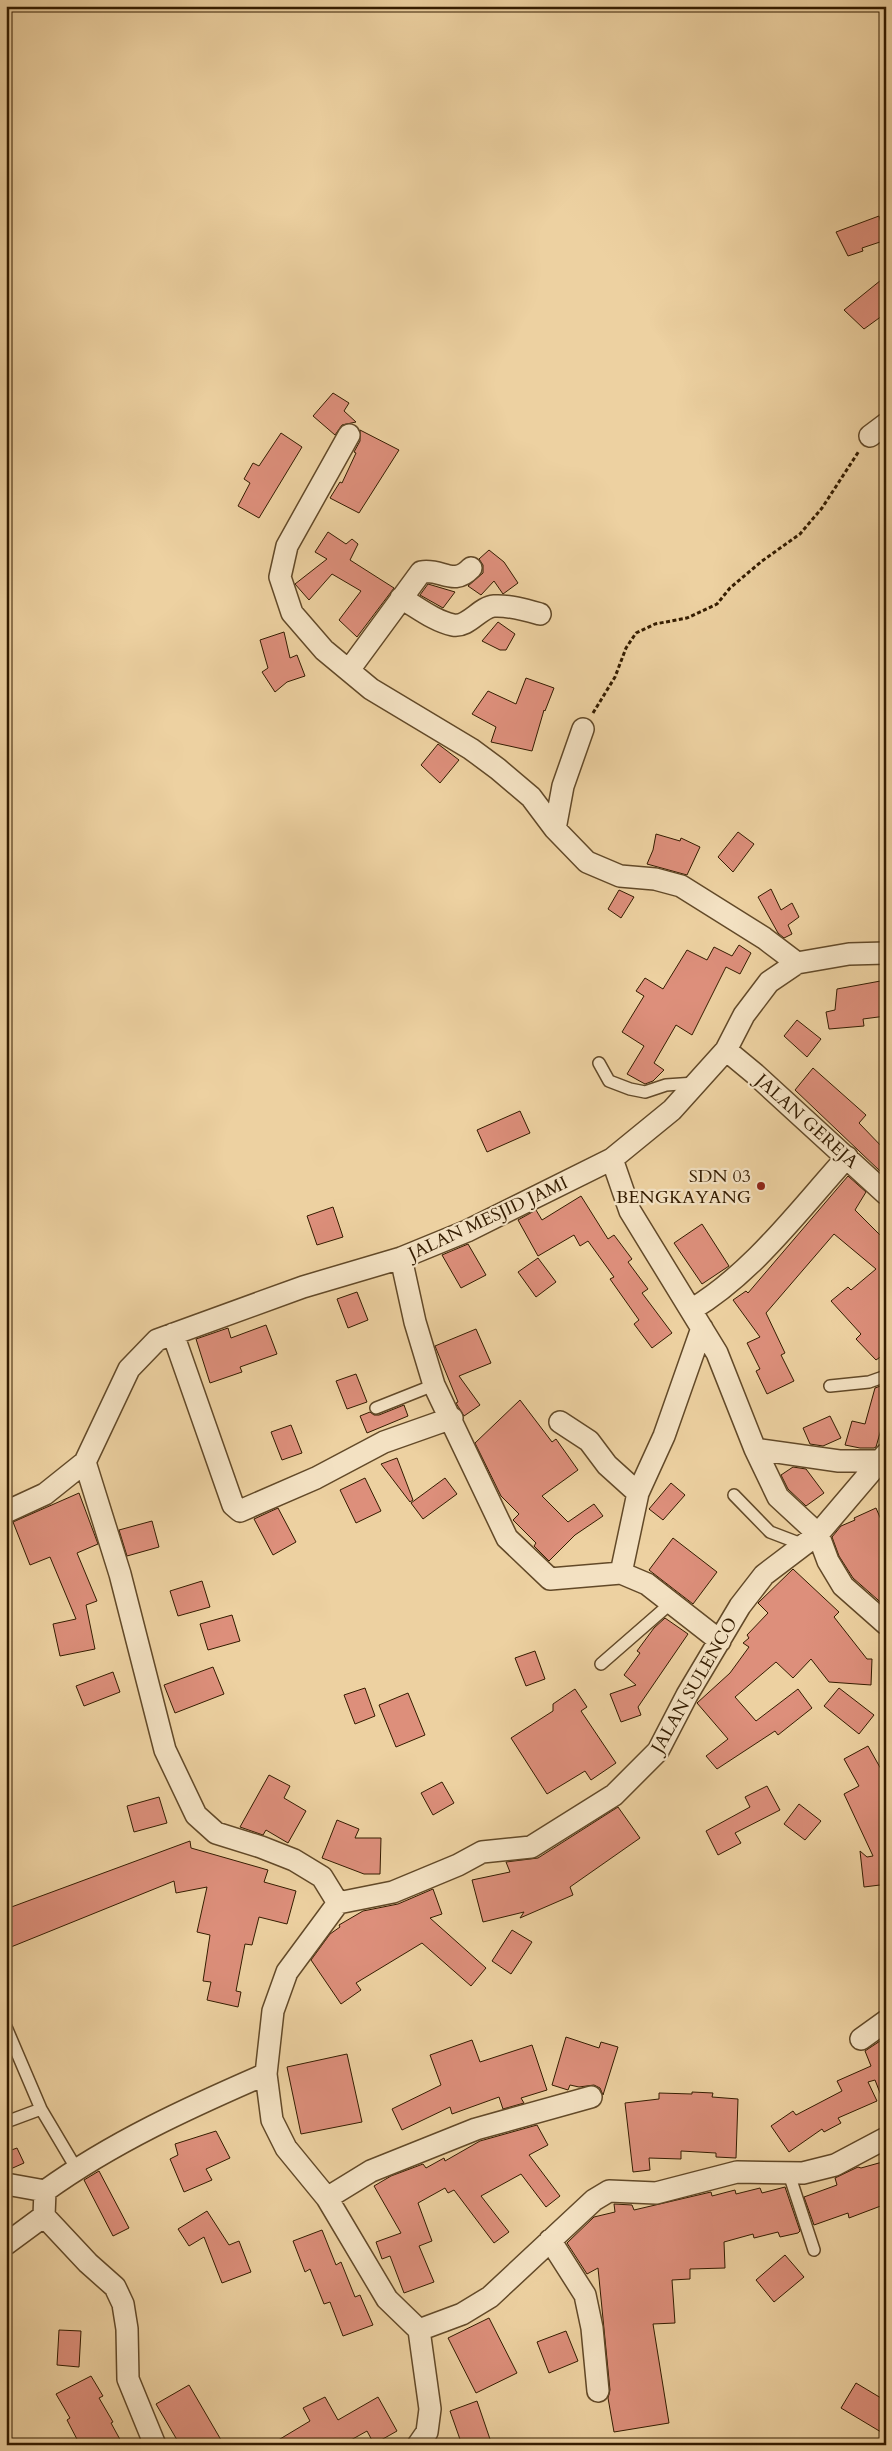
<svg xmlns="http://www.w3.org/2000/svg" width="892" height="2451" viewBox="0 0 892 2451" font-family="Cardo,serif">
	<rect width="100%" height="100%" fill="#edd1a1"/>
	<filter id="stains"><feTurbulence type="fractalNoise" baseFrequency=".004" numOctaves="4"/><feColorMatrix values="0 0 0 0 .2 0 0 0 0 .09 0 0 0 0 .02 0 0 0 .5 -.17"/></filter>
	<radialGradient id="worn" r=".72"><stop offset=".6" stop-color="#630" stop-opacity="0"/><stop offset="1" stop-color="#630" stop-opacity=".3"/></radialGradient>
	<path fill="#dd8f7b" stroke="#341c00" d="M879 216 886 240 862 248 863 251 848 256 836 232Z
		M886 276V313L864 329 844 310Z
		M333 393 349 403 344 411 356 422 342 425 335 435 313 416Z
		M360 430 399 450 359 513 330 498 340 482 342 483 356 453 354 452 360 441Z
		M281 433 302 447 259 518 238 506 250 483 244 479 253 463 259 466Z
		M328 532 346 544 352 539 358 544 350 560 394 588 357 637 339 620 361 591 332 574 309 600 295 584 327 559 315 552Z
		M489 550 504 562 518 583 503 594 494 581 481 595 468 586 483 573V565L479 559Z
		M428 584 455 592 443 608 420 595Z
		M498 622 515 634 506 650H500L482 641Z
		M284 632 290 658 297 655 305 676 287 682 275 692 262 672 268 668 260 640Z
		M526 678 554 688 545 711 544 710 532 751 491 742 496 727 472 714 488 691 516 704Z
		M438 744 459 760 440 783 421 765Z
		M738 832 754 844 733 872 718 857Z
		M656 834 680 841 681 838 700 847 687 875 647 864 653 850Z
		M771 889 781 910 792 903 799 917 788 925 792 934 784 938 778 933 758 897Z
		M619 890 634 897 621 918 608 909Z
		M739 945 751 953 740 974 726 967 692 1035 676 1025 654 1063 664 1070 653 1081 645 1084 627 1074 644 1046 622 1032 644 996 636 991 645 978 663 989 687 950 707 960 714 947 732 956Z
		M886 980V1016L863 1019 864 1026 829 1029 826 1012 835 1010 837 989Z
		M797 1020 821 1039 807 1057 784 1036Z
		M813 1068 866 1115 859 1123 886 1151V1166L881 1172 795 1090Z
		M520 1111 530 1133 487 1152 477 1130Z
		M848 1176 866 1192 855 1210 886 1241V1353L876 1360 856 1339 861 1334 831 1301 848 1287 851 1290 876 1269 834 1234 766 1313 785 1353 781 1355 794 1381 767 1394 756 1371 760 1369 747 1343 760 1337 733 1300 746 1291 748 1293Z
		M581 1196 608 1239 614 1235 632 1259 628 1262 648 1289 642 1293 672 1333 652 1348 634 1324 639 1320 610 1279 614 1277 588 1241 580 1246 574 1235 538 1256 518 1220 536 1210 542 1220Z
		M333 1207 343 1237 317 1245 307 1216Z
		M702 1224 729 1266 702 1284 674 1243Z
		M468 1244 486 1275 461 1288 442 1255Z
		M538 1258 556 1282 536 1297 518 1272Z
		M357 1292 368 1320 348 1328 337 1299Z
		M266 1325 277 1354 240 1367 242 1372 210 1383 196 1339 228 1328 231 1338Z
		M476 1329 491 1363 459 1376 480 1405 464 1416 456 1403 458 1402 435 1346Z
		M356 1374 367 1402 347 1409 336 1381Z
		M886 1384V1412L876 1447 874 1448H860L845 1445 852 1421 865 1424 875 1388Z
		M520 1400 552 1442 556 1439 578 1470 542 1496 568 1522 594 1504 603 1516 575 1535 549 1561 534 1546 536 1543 513 1520 519 1514 501 1496 475 1443Z
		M404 1405 408 1416 367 1433 360 1416 370 1412 374 1415H379Z
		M830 1416 841 1438 823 1446 810 1444 803 1428Z
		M291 1425 302 1453 282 1460 271 1432Z
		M397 1458 413 1500 410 1502 381 1464Z
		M793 1467 806 1469 824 1493 806 1506 788 1489 781 1475Z
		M365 1478 381 1511 356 1523 340 1490Z
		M445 1478 457 1494 423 1519 411 1503Z
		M671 1483 685 1495 663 1520 649 1509Z
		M79 1493 98 1544 77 1553 97 1601 86 1605 95 1649 60 1656 53 1624 76 1619 50 1557 30 1565 13 1522Z
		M278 1508 296 1542 273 1555 254 1519Z
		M876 1508 886 1531V1607L853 1578 839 1556 832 1537 841 1526 855 1520 854 1518Z
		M152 1521 159 1547 127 1556 119 1530Z
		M673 1538 717 1572 693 1604 649 1570Z
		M793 1569 839 1612 834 1617 867 1659H872L871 1685 829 1682 811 1659 793 1678 776 1662 735 1697 756 1721 798 1689 812 1708 778 1735 775 1731 717 1769 706 1756 728 1739 697 1703 730 1673 749 1647 743 1643 749 1638 747 1635 768 1613 758 1603Z
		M202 1581 210 1607 178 1616 170 1591Z
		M232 1615 240 1641 208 1650 200 1624Z
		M665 1618 688 1634 638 1707 641 1715 621 1722 610 1694 636 1685 624 1675 640 1653 637 1651 654 1628Z
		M535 1651 545 1679 526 1686 515 1658Z
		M213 1667 224 1694 175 1713 164 1685Z
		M113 1672 120 1692 84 1706 76 1686Z
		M365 1688 375 1716 355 1724 344 1695Z
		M839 1688 874 1715 859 1734 824 1706Z
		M575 1689 587 1707 581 1711 616 1763 591 1780 585 1771 547 1794 511 1738 553 1711V1704Z
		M408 1693 425 1735 396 1747 379 1705Z
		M868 1746 886 1778V1895L880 1885 864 1887 860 1851 867 1857 873 1856 844 1794 859 1786 844 1759Z
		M269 1775 290 1786 284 1798 306 1811 288 1843 266 1830 263 1835 240 1827Z
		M442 1782 454 1803 433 1815 421 1793Z
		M767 1786 780 1810 735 1833 741 1843 718 1855 706 1831 750 1807 745 1797Z
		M159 1797 167 1823 134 1832 127 1806Z
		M799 1804 821 1821 805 1840 784 1824Z
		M618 1807 640 1838 570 1887 573 1895 520 1918 524 1912 483 1922 472 1880 510 1872 506 1862 538 1858Z
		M337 1820 359 1829 355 1838H381L380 1874H364L322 1858Z
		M190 1841 191 1848 268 1870 264 1882 296 1891 287 1924 259 1917 252 1945 245 1944 236 1991 241 1992 238 2007 207 2000 211 1982 203 1981 210 1935 197 1932 207 1887 176 1893 174 1881 6 1949V1909Z
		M433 1889 442 1914 430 1918 486 1968 471 1986 422 1943 356 1983 361 1990 341 2004 311 1960 330 1934 340 1927 339 1925 363 1911 398 1904Z
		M512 1930 532 1942 511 1974 492 1961Z
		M566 2037 599 2048 601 2042 618 2047 603 2095 600 2088 594 2085 579 2087 570 2085 568 2090 552 2085Z
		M886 2037V2103H884L875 2080 868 2082 877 2101 838 2118 841 2123 824 2132 822 2129 789 2152 771 2126 793 2111 796 2115 842 2091 837 2081 871 2066 865 2051Z
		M472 2040 480 2062 532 2045 547 2090 521 2098 524 2103 503 2109 499 2097 452 2114 450 2107 402 2130 392 2109 441 2085 430 2055Z
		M347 2054 362 2122 301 2134 287 2067Z
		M692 2092 713 2093 712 2097 738 2099 736 2158 716 2157V2153L681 2151V2159L649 2158 650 2170 633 2172 625 2103 659 2099V2093L692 2094Z
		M537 2125 548 2145 529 2155 560 2196 546 2207 521 2174 481 2196 509 2232 494 2243 454 2190 448 2193 445 2188 418 2203 432 2241 419 2246 434 2282 404 2293 390 2256 382 2259 376 2242 401 2233 374 2186 391 2176 423 2164 426 2168 444 2158 445 2161 480 2141Z
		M216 2131 230 2158 206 2169 212 2180 184 2192 170 2159 178 2155 175 2144Z
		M17 2148 24 2163 6 2171V2152Z
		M886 2161V2204L849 2218 848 2213 814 2225 804 2197 837 2185 835 2178 858 2167 861 2168Z
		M99 2171 129 2228 113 2236 84 2180Z
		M785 2187 800 2231 798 2233 780 2237 778 2232 754 2238 753 2234 724 2242 725 2268 690 2269V2279L672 2280 675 2323 653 2324 669 2423 614 2432 608 2398 610 2390 598 2268 587 2274 567 2243 594 2217 615 2212 614 2204 632 2205 634 2210 711 2192 712 2196 735 2190 736 2194 760 2188 762 2193Z
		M207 2211 229 2245 239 2241 251 2272 222 2283 204 2237 189 2246 178 2229Z
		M322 2230 336 2265 341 2262 355 2297 360 2295 373 2325 343 2336 330 2302 324 2304 310 2269 305 2272 293 2241Z
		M785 2255 804 2277 774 2302 756 2280Z
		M489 2318 517 2373 476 2393 448 2338Z
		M59 2330 81 2331 79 2367 57 2365Z
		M566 2331 578 2361 549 2373 537 2342Z
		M91 2376 103 2396 99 2398 113 2422 111 2423 123 2445H80L67 2420 70 2418 56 2394Z
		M856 2383 886 2401V2435L841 2408Z
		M189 2385 224 2445H180L156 2404Z
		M325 2397 338 2420 378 2397 397 2431 374 2444 367 2431 342 2445H270L310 2421 303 2408Z
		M477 2401 492 2445H462L450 2411Z"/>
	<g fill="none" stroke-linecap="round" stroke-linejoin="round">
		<defs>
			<path id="lane" d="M599 1063 609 1081 630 1089 645 1092 666 1085 695 1083
				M830 1386 869 1382 886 1376
				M376 1408 434 1385
				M734 1495 770 1532 804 1545
				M601 1664 671 1603
				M6 2027 41 2109 76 2168
				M6 2122 41 2109
				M789 2174 814 2250"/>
			<path id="street" d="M349 435 287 546 280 577 292 613 324 650 371 689 471 749 498 769 531 797 555 829 587 862 620 876 655 879 681 886 764 938 797 963
				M870 436 886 424
				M401 598C417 607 434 621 453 625 468 628 480 607 494 606 509 605 526 610 540 614
				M349 670 421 572C442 568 453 587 471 568
				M555 829 563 786 583 729
				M726 1050 755 1074 886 1194
				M612 1159 630 1211 717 1353 755 1449 778 1497 818 1534 828 1561 843 1586 886 1624
				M401 1258 415 1322 434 1385 507 1538 550 1579 621 1573 647 1584 720 1641
				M691 1310C753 1273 799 1210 847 1157
				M173 1334 233 1505 240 1511 316 1478 384 1442 452 1418
				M560 1422 589 1441 607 1465 638 1493
				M755 1449 839 1461H880
				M85 1462 120 1574 165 1750 196 1815 216 1833 261 1847 294 1860 322 1877 338 1903
				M6 1512 45 1494 85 1462 129 1369 157 1340 303 1287 401 1258 467 1231 612 1159 672 1110 726 1050 744 1015 769 982 797 963 849 954 886 953
				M621 1573 638 1493 664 1436 702 1328
				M861 2039 886 2021
				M6 2184 45 2191C113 2142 190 2107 266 2074
				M45 2191 44 2216 88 2263 115 2287 123 2304 127 2329 128 2379 155 2445
				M327 2198 371 2171 476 2129 591 2097
				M550 2240 585 2295 592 2328 598 2391
				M6 2244 44 2216
				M419 2330 387 2299 327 2198 286 2148 272 2120 266 2074 273 2011 287 1972 338 1903 393 1892 458 1865 482 1852 531 1847 614 1795 658 1751 687 1695 740 1606 764 1575 818 1534 886 1454
				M419 2330 462 2314 490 2297 594 2200 609 2191 656 2193 737 2172 803 2173 835 2165 886 2138
				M418 2445 427 2432 430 2409 419 2330"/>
		</defs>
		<use href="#lane" stroke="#624928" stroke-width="14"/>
		<use href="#street" stroke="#624928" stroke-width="24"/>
		<path stroke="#341c00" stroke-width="3" stroke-dasharray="4 2.5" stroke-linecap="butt" d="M593 713 615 677 626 648 636 633 655 624 687 618 717 604 730 588 762 561 800 534 822 508 859 451"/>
		<use href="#lane" stroke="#f3e1c2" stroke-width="11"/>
		<use href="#street" stroke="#f3e1c2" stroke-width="21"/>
	</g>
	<circle fill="#8f2418" stroke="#f3e1c2" stroke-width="2" cx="761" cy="1186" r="5"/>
	<g text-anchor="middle" stroke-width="4.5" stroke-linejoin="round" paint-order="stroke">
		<g font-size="18" fill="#341c00" stroke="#f3e1c2">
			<text transform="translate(807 1121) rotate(42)" y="6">JALAN GEREJA</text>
			<text transform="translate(488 1218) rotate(-25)" y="6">JALAN MESJID JAMI</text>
			<text transform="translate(694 1685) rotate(-60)" y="6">JALAN SULENCO</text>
		</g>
		<g font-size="18" fill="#341c00" stroke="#f3e1c2" text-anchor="end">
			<text x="751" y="1182">SDN 03<tspan x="751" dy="21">BENGKAYANG</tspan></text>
		</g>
	</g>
	<rect width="892" height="2451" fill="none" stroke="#edd1a1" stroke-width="25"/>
	<rect x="8" y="8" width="877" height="2436" fill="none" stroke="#341c00" stroke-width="2.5"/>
	<rect x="12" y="12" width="867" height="2426" fill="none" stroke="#341c00"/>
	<rect width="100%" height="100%" filter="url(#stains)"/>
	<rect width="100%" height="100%" fill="url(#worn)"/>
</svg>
